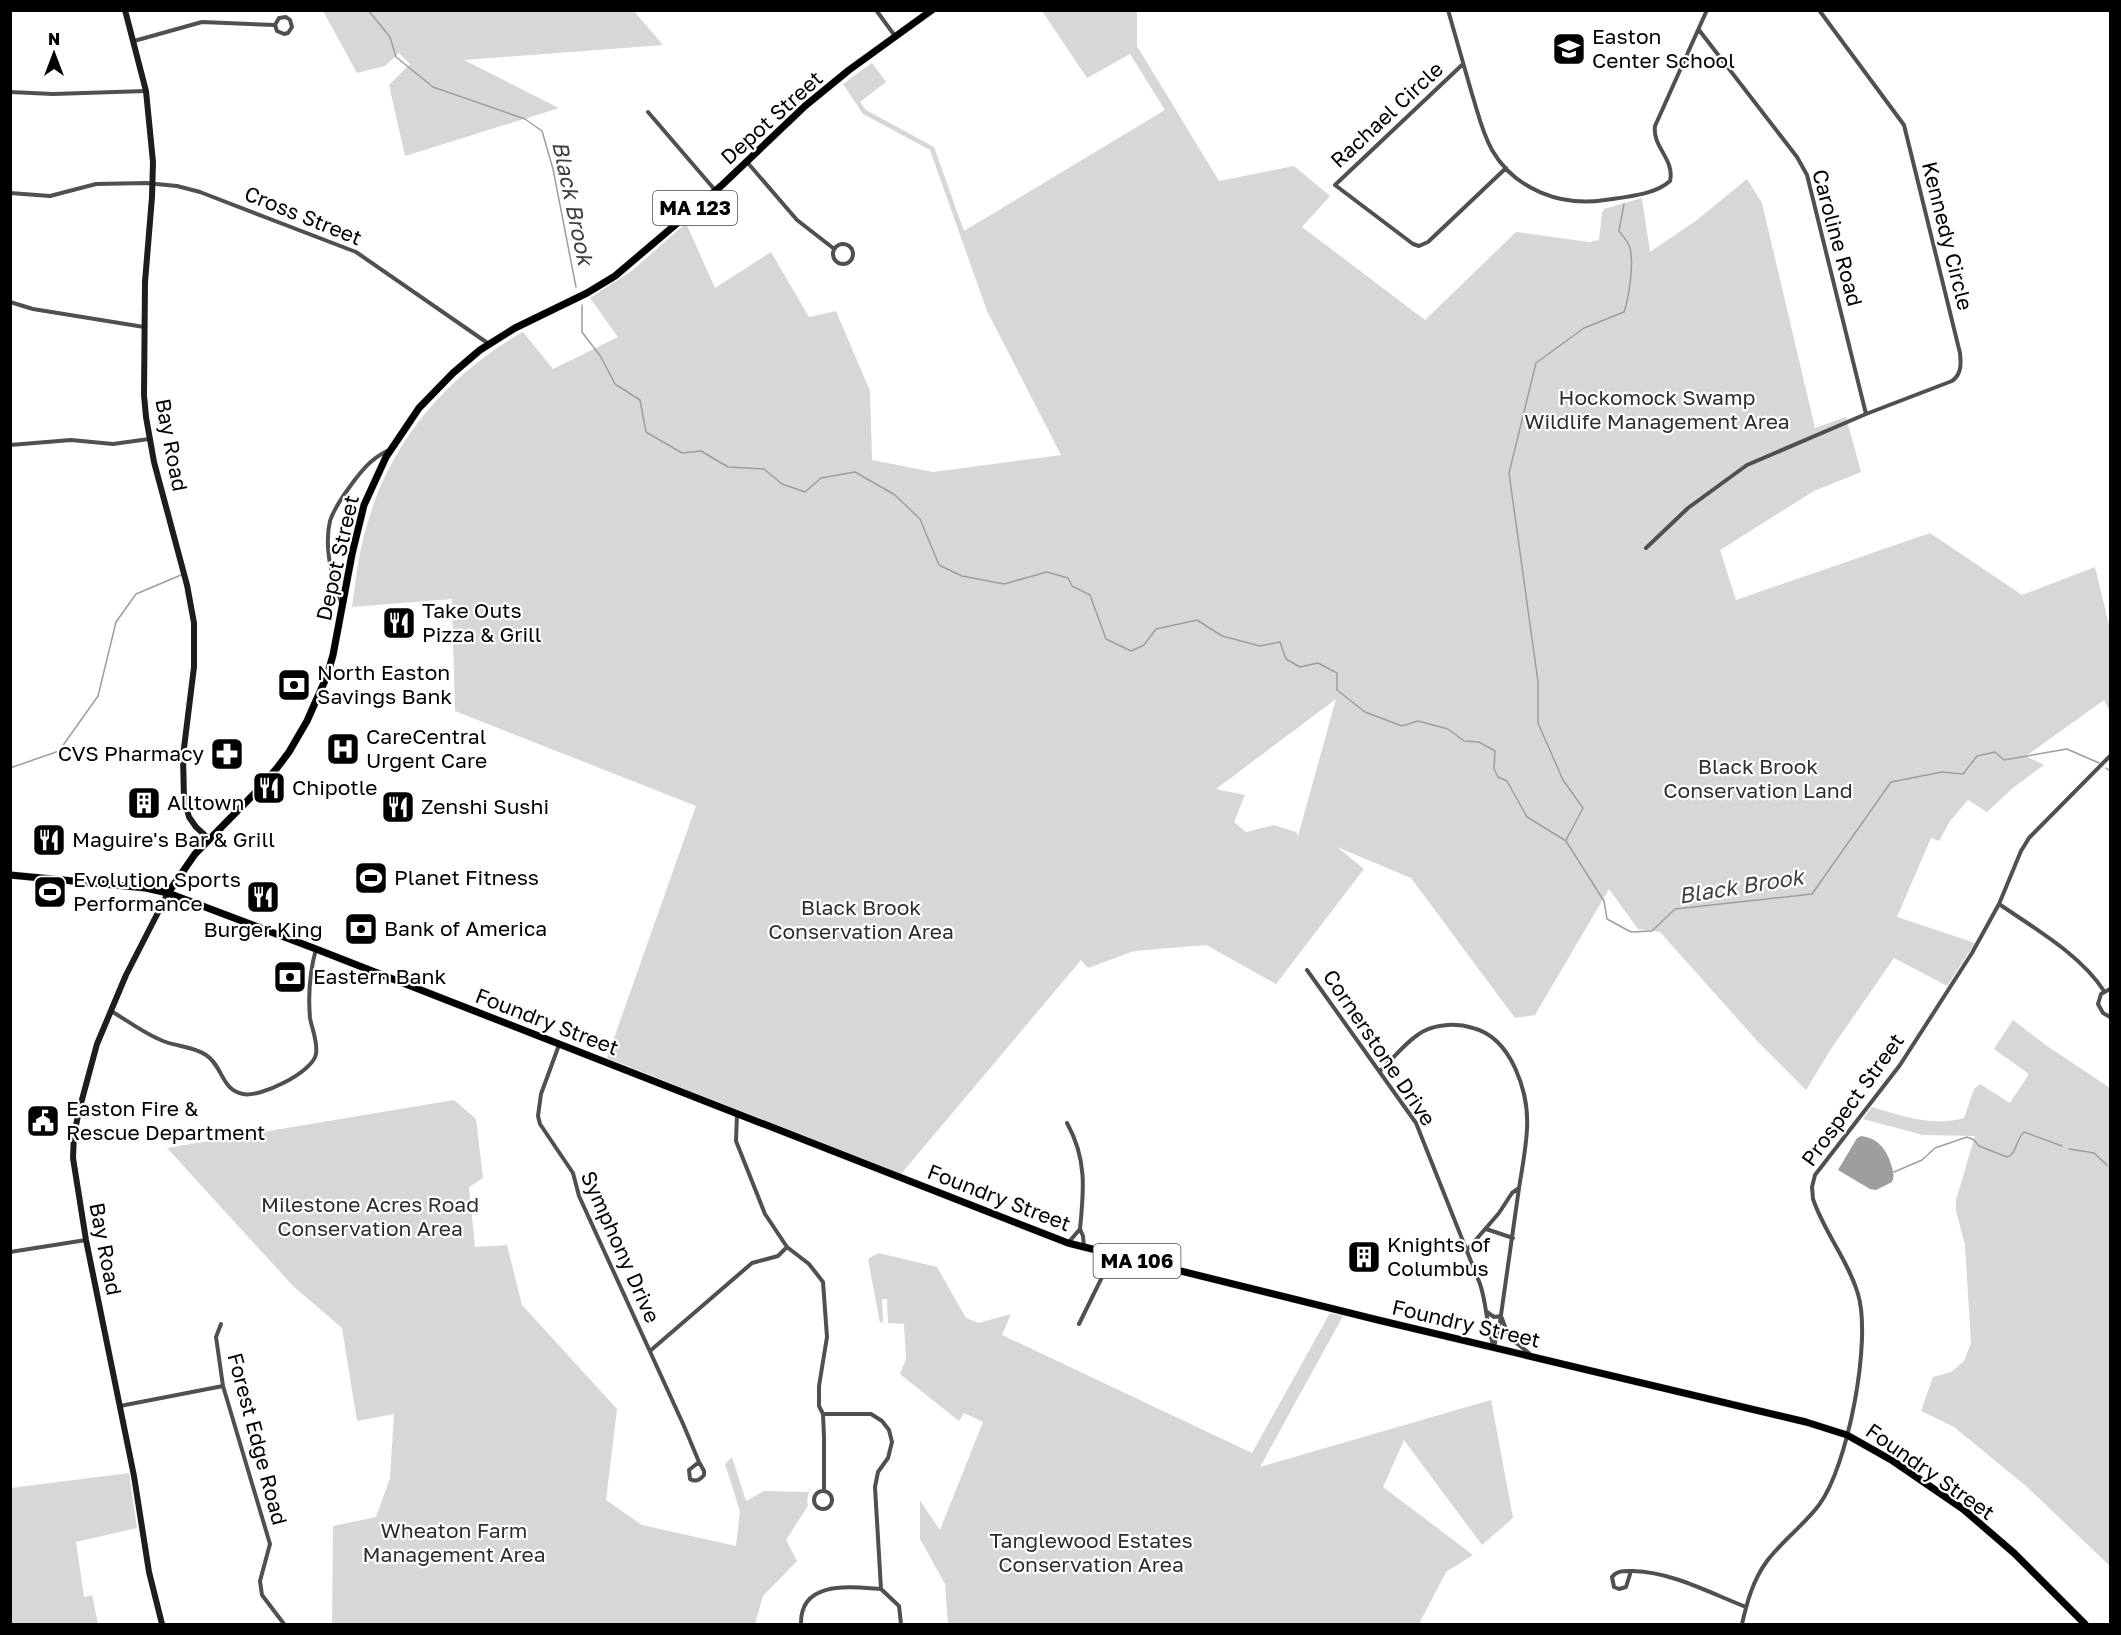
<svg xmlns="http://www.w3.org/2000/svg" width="2121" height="1635" viewBox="0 0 2121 1635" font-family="'Golos Text',sans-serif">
	<rect width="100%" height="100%" fill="#fff"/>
	<path fill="#d7d7d7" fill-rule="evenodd" d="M323 11H634L663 45 464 60 559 108 405 156 389 85 410 64 399 53 385 66 357 73Z
		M1042 11H1137V46L1219 181 1294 166 1330 196 1302 227 1425 320 1516 232 1589 242 1599 240 1602 213 1604 209 1642 198 1650 252 1697 220 1747 179 1762 203 1815 428 1846 417 1861 472 1814 491 1720 550 1736 600 1930 533 2022 595 2095 567 2110 629V712L2104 700 2026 756 2044 765 2014 787 1987 812 1968 800 1950 821 1939 841 1931 838 1897 917 1975 943 1947 986 1894 958 1831 1049 1806 1090 1759 1043 1660 932 1638 929 1609 889 1535 1015 1515 1018 1411 878 1337 847 1364 869 1276 984 1206 945 1134 951 1088 968 1081 960 901 1174 607 1058 696 806 455 711 452 599 352 607C356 578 359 549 368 522 391 440 450 373 523 332L553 369 618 337 590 298 633 270 686 223 715 288 771 252 809 317 836 311 870 391 872 460 933 472 1061 455 987 311 930 150 863 114 843 84 872 63 886 82 860 102 866 110 934 147 964 231 1165 110 1130 54 1087 78ZM1336 699 1298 836 1296 832 1274 825 1246 832 1234 822 1245 795 1216 789Z
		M2013 1020 2047 1046 2110 1088V1566L2026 1486 1954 1427 1921 1411 1933 1377 1951 1372 1964 1361 1971 1343 1965 1245 1956 1211V1200L1975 1136 1923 1135 1863 1119 1872 1107C1902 1116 1933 1127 1964 1118L1974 1089 1980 1084 2010 1103 2029 1074 1994 1049Z
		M454 1100 476 1119 483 1178 469 1187 475 1247 507 1245 522 1305 617 1409 606 1500 642 1525 736 1546 740 1511 725 1464 732 1457 746 1501 764 1491 809 1492 807 1500 808 1506 786 1540 797 1561 763 1596 755 1624H332L333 1526 376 1517 390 1478 394 1414 357 1421 342 1328 293 1286 167 1148Z
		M878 1253 937 1267 966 1318 979 1323 1011 1314 1002 1335 1252 1453 1330 1313 1343 1316 1260 1467 1491 1400 1513 1518 1482 1545 1404 1440 1383 1487 1473 1555 1446 1572 1419 1624H948L945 1584 920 1539V1501L940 1530 983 1422 964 1413 959 1421 900 1374 906 1359 904 1324 888 1323 887 1299H882L883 1322 880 1323 868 1259Z
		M129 1473 137 1528 76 1542 84 1597 92 1595 98 1624H11V1488Z"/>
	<path fill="#9e9e9e" d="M1861 1136C1878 1138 1886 1149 1891 1164 1893 1171 1895 1176 1892 1182L1876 1190 1870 1189 1838 1170 1857 1138Z"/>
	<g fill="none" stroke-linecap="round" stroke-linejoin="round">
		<path stroke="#9e9e9e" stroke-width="1.5" d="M368 10 390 37 396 57 433 87 525 119 542 131 553 169 576 287
			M582 305V332L601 357 615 384 640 400 646 432 682 453 701 451 728 467 764 469 782 484 805 492 821 478 855 472 895 495 920 519 939 565 962 576 1004 584 1047 572 1068 578 1072 586 1090 595 1106 639 1131 651 1144 645 1156 629 1197 620 1222 636 1260 646 1280 642 1286 659 1300 667 1318 663 1337 673V690L1365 712 1402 726 1418 721 1448 729 1464 741 1479 742 1495 751 1494 769 1498 777 1507 781 1527 817 1566 841 1604 901 1607 919 1631 932 1652 931 1675 909 1812 894 1891 782 1942 772 1963 774 1977 756 1995 752 2004 760 2067 749 2099 763
			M10 768 59 751 98 696 116 622 136 594 181 575
			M2106 768 2110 771
			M1566 840 1583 808 1563 780 1538 723V682L1509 473 1536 363 1584 328 1624 312C1629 297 1634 264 1630 248 1629 243 1623 236 1619 231L1624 204
			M2069 1149 2094 1153 2107 1165
			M1894 1172 1922 1160 1935 1148 1967 1137 1974 1140 1979 1146 2007 1157C2017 1154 2016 1139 2024 1132L2062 1146"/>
		<defs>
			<path id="primary" d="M168 893 316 949 1068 1243 1378 1320 1806 1422 1847 1435 1893 1461 1963 1509 2014 1553 2085 1624"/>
			<path id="trunk" d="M10 875 146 888 168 893 195 854 254 794 277 768 289 752 307 721 327 676 333 655 352 554 364 505 386 457 419 408 453 373 480 350 515 328 587 293 615 276 721 186 805 106 849 70 932 10"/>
		</defs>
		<use href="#primary" stroke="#dbdbdb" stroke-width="8"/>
		<use href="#trunk" stroke="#dbdbdb" stroke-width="8"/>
		<path stroke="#505050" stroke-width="4" d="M876 10 895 36
			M1448 10C1456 38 1464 66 1472 94 1478 113 1482 132 1492 150 1515 190 1562 207 1605 200 1625 197 1655 195 1670 181 1675 159 1652 147 1655 126L1707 10
			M1699 30 1797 157 1807 175 1866 414
			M134 41 202 22 275 25 277 31 284 34 288 33 292 27 290 20 286 17 279 18 275 25
			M1463 64 1335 185 1413 244 1419 246 1428 242 1506 168
			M10 92 53 94 146 91
			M648 112 715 190
			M747 162 797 220 833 248
			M10 193 50 196 96 184 146 183 177 186 200 192 356 252 489 344
			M833 254a10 10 0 1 1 20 0a10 10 0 1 1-20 0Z
			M10 302 33 309 144 327
			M10 445 71 440 113 444 149 439
			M1646 548 1688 508 1747 465 1866 414 1952 381C1962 374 1961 363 1960 353L1904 125 1819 10
			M341 602C332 578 324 546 330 521 334 508 343 496 351 485 362 470 371 459 387 451
			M1999 904C2034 928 2081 955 2104 991
			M1307 970 1416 1123 1480 1284C1487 1304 1486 1326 1494 1347
			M2110 989 2101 994 2098 1004 2103 1013 2110 1017
			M111 1011C128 1021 145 1034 163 1041 178 1047 193 1046 206 1055 223 1066 221 1090 243 1094 260 1098 313 1072 316 1054 318 1042 312 1029 310 1018 308 995 310 971 316 949
			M559 1045 541 1094 538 1116 540 1124 573 1173 579 1196 684 1426 699 1462 689 1470 690 1479C695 1482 700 1480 704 1475V1471L699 1462
			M1380 1071C1393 1059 1408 1039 1424 1031 1438 1024 1457 1023 1473 1028 1512 1038 1529 1093 1527 1129 1526 1149 1522 1169 1519 1188L1512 1193 1499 1213 1467 1250
			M737 1114 736 1141 765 1214 787 1247 809 1264 823 1282 827 1337 819 1386V1406L823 1414 824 1437V1491
			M1067 1123C1087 1159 1084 1190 1080 1229
			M1486 1229 1513 1238
			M1068 1243 1080 1229 1083 1236 1084 1247
			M10 1252 86 1240
			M1487 1312 1494 1317 1501 1316 1509 1337 1529 1353
			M221 1324 216 1337 223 1386 270 1544 260 1581 262 1595 284 1624
			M1079 1324 1106 1269 1111 1254
			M1494 1347 1500 1322 1519 1188
			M650 1351 752 1263 778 1256 787 1247
			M120 1406 223 1386
			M823 1414H871L882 1421 889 1430 892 1442 888 1458 878 1472 875 1487 881 1589
			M814 1500a9 9 0 1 1 18 0a9 9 0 1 1-18 0Z
			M1631 1571 1626 1587 1619 1589 1614 1587 1612 1577C1617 1570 1625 1571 1633 1571 1672 1572 1710 1593 1746 1607
			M801 1624C800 1580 850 1587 881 1589L899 1606 901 1624
			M1742 1624C1747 1602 1753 1580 1767 1561 1782 1541 1804 1525 1819 1505 1848 1466 1872 1340 1858 1294 1848 1260 1824 1232 1813 1199L1812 1187 1815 1175 1900 1065 1972 953 1999 904 2021 851 2029 838 2110 756"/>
		<path stroke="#1d1d1d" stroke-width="6" d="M125 10 146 91 153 162 152 197 145 282 144 395 146 417 154 462 187 585 194 623V667L183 756 184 799 189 817 196 827 209 839
			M162 1624 149 1572 134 1476 86 1240 73 1158 74 1134 80 1107 97 1044 126 975 168 893"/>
		<use href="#primary" stroke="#000" stroke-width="7"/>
		<use href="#trunk" stroke="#000" stroke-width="7"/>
	</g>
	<defs>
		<symbol id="school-square" viewBox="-11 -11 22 22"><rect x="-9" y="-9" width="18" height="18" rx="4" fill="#000" stroke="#fff"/><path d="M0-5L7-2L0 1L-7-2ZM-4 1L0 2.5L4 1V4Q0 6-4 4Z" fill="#fff"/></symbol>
		<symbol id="restaurant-square" viewBox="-11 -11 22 22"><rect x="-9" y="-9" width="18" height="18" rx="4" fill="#000" stroke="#fff"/><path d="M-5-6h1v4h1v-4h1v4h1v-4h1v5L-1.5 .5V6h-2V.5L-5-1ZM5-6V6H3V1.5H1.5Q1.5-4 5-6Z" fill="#fff"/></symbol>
		<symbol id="bank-square" viewBox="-11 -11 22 22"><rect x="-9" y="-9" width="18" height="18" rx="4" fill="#000" stroke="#fff"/><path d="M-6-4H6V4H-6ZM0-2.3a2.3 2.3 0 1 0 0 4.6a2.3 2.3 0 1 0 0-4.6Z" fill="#fff"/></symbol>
		<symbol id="hospital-square" viewBox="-11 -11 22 22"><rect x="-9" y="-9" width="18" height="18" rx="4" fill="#000" stroke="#fff"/><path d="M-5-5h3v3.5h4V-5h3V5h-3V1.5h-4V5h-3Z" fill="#fff"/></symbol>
		<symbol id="pharmacy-square" viewBox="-11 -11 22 22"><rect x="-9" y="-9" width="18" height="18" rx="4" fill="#000" stroke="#fff"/><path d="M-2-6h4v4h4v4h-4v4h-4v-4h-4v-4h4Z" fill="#fff"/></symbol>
		<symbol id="building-square" viewBox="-11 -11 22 22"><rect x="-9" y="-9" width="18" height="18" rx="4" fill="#000" stroke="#fff"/><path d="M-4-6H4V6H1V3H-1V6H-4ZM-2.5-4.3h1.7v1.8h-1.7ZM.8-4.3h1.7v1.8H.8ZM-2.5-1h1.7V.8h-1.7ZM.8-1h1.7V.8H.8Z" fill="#fff"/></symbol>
		<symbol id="stadium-square" viewBox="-11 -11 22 22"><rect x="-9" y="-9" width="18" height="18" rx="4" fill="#000" stroke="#fff"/><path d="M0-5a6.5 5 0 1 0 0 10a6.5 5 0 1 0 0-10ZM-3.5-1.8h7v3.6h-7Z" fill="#fff"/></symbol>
		<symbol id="civic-square" viewBox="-11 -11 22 22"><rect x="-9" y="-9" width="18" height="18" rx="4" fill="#000" stroke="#fff"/><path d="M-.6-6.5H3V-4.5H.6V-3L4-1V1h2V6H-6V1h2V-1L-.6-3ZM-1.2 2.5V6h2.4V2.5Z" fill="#fff"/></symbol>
	</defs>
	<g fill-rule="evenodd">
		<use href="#school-square" x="1550" y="30" width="38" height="38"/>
		<use href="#restaurant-square" x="380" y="604" width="38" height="38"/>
		<use href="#bank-square" x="275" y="666" width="38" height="38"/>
		<use href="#hospital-square" x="324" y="730" width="38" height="38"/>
		<use href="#pharmacy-square" x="208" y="735" width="38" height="38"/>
		<use href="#restaurant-square" x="250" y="769" width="38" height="38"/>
		<use href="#building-square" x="125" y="784" width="38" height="38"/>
		<use href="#restaurant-square" x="379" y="788" width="38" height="38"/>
		<use href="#restaurant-square" x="30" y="821" width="38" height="38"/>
		<use href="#stadium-square" x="352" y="859" width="38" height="38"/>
		<use href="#stadium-square" x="31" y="873" width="38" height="38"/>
		<use href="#restaurant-square" x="244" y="878" width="38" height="38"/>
		<use href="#bank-square" x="342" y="910" width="38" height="38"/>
		<use href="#bank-square" x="271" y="958" width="38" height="38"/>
		<use href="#civic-square" x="24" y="1102" width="38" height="38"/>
		<use href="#building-square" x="1345" y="1238" width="38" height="38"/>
	</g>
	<g text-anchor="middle" stroke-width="4.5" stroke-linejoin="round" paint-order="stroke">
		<g fill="#fff" stroke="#4c4c4c" stroke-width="1.5">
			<rect x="653" y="191" width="84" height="34" rx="4.5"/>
			<rect x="1093.5" y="1244" width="87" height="34" rx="4.5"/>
		</g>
		<g font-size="20" font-weight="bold" fill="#000">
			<text x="695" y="215">MA 123</text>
			<text x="1137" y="1268">MA 106</text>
		</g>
		<g font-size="21" fill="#000" stroke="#fff" text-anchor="start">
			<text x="1592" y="44">Easton<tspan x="1592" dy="24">Center School</tspan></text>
			<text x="422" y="618">Take Outs<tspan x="422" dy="24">Pizza &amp; Grill</tspan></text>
			<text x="317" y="680">North Easton<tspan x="317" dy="24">Savings Bank</tspan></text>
			<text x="366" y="744">CareCentral<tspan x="366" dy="24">Urgent Care</tspan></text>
			<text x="204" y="761" text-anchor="end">CVS Pharmacy</text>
			<text x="292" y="795">Chipotle</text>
			<text x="167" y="810">Alltown</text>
			<text x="421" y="814">Zenshi Sushi</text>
			<text x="72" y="847">Maguire's Bar &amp; Grill</text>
			<text x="394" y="885">Planet Fitness</text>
			<text x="73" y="887">Evolution Sports<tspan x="73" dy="24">Performance</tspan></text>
			<text x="384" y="936">Bank of America</text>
			<text x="263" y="937" text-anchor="middle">Burger King</text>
			<text x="313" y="984">Eastern Bank</text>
			<text x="66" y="1116">Easton Fire &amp;<tspan x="66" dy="24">Rescue Department</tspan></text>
			<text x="1387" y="1252">Knights of<tspan x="1387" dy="24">Columbus</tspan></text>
		</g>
		<g font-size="21" fill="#000" stroke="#fff">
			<text transform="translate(1387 115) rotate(-43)" y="7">Rachael Circle</text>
			<text transform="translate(772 118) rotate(-42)" y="7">Depot Street</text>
			<text transform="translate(303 216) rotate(22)" y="7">Cross Street</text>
			<text transform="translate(1947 236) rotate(76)" y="7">Kennedy Circle</text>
			<text transform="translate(1837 238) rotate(75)" y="7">Caroline Road</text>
			<text transform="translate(171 445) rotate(79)" y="7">Bay Road</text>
			<text transform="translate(338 558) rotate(-77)" y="7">Depot Street</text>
			<text transform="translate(547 1022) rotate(21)" y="7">Foundry Street</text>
			<text transform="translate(1379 1048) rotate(56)" y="7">Cornerstone Drive</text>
			<text transform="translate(1853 1100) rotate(-54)" y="7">Prospect Street</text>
			<text transform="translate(999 1198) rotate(21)" y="7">Foundry Street</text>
			<text transform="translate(620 1247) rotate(66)" y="7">Symphony Drive</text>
			<text transform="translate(105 1249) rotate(79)" y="7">Bay Road</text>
			<text transform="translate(1466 1324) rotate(13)" y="7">Foundry Street</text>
			<text transform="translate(257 1439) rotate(75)" y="7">Forest Edge Road</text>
			<text transform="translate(1930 1472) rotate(35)" y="7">Foundry Street</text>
		</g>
		<g font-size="21" fill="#2e2e2e" stroke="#fff">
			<text x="1657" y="405">Hockomock Swamp<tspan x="1657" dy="24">Wildlife Management Area</tspan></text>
			<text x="1758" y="774">Black Brook<tspan x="1758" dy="24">Conservation Land</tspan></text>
			<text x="861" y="915">Black Brook<tspan x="861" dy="24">Conservation Area</tspan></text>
			<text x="370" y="1212">Milestone Acres Road<tspan x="370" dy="24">Conservation Area</tspan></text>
			<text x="454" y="1538">Wheaton Farm<tspan x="454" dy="24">Management Area</tspan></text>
			<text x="1091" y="1548">Tanglewood Estates<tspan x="1091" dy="24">Conservation Area</tspan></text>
		</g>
		<g font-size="22" font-style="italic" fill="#3f3f3f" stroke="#fff">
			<text transform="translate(573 203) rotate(78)" y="8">Black Brook</text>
			<text transform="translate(1741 886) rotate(-9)" y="8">Black Brook</text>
		</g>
	</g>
	<rect width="2121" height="1635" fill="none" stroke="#000000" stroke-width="24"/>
	<g transform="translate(54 54)" stroke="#ffffff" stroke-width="4.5" paint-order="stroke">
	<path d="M0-4.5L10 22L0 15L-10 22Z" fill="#000000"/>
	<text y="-9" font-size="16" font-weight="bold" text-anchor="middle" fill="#000000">N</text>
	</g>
</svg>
